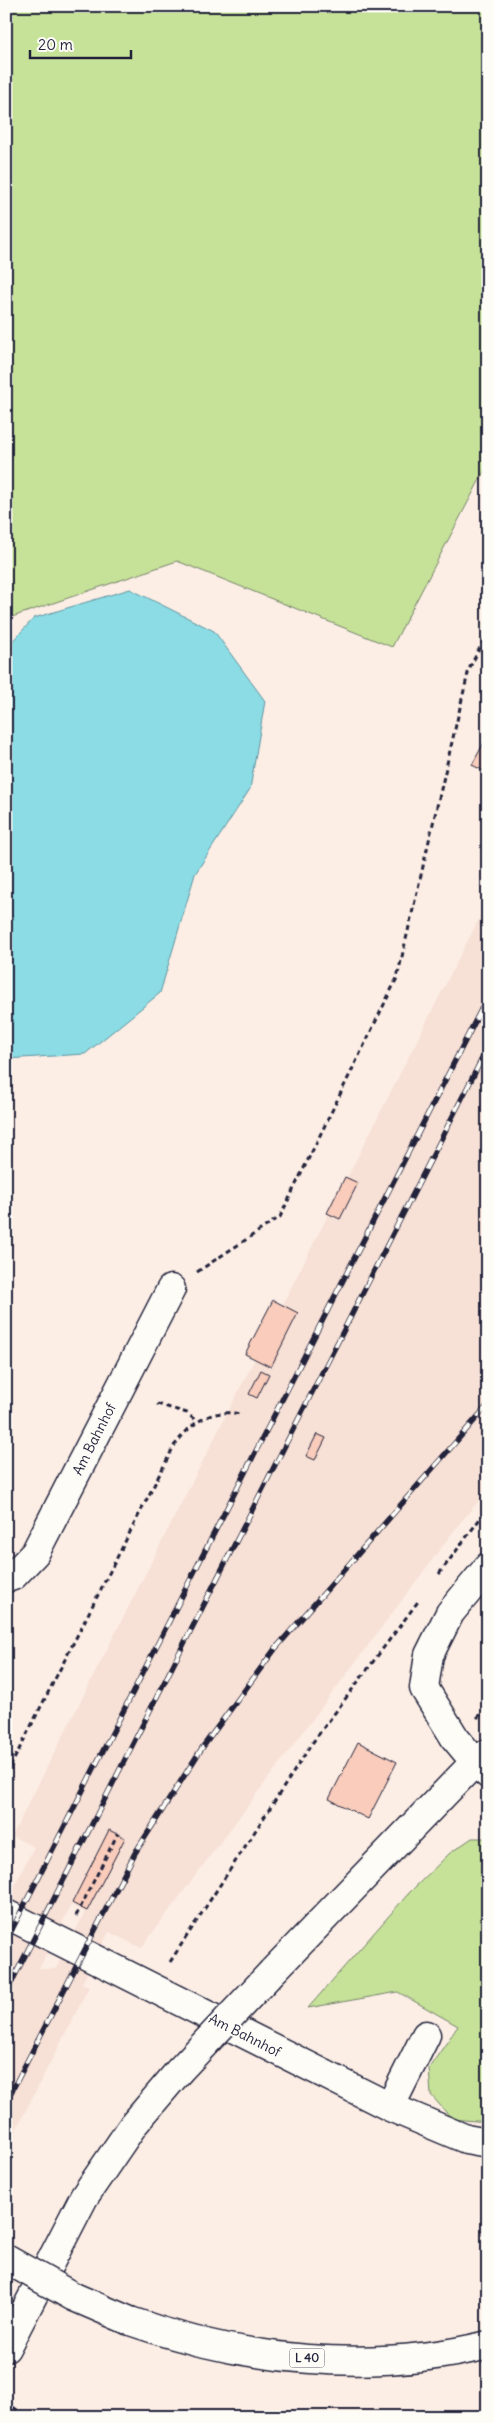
<svg xmlns="http://www.w3.org/2000/svg" width="494" height="2423" viewBox="0 0 494 2423" font-family="Delius,sans-serif">
	<rect width="100%" height="100%" fill="#fceee5"/>
	<filter id="ink" filterUnits="userSpaceOnUse"><feTurbulence type="fractalNoise" baseFrequency=".02" numOctaves="2"/><feDisplacementMap in="SourceGraphic" scale="10" xChannelSelector="R" yChannelSelector="G"/><feConvolveMatrix kernelMatrix="1 2 1 2 8 2 1 2 1" color-interpolation-filters="sRGB"/></filter>
	<g filter="url(#ink)">
		<path fill="#f7e0d5" fill-rule="evenodd" d="M488 901V1490L459 1524 141 1948 109 1932 82 1983 89 1987 6 2149V1902L34 1847 12 1836ZM71 1905 85 1912 56 1969H39Z"/>
		<path fill="#c6e198" stroke="#74826a" d="M6 6H488V464L392 647 177 561 6 619Z
			M472 1838H488V2122L452 2119 431 2095 429 2068 458 2026 398 1992 308 2008 409 1893 450 1853Z"/>
		<path fill="#8bdce4" stroke="#6192a0" d="M130 589 214 631 265 701 250 789 195 874 160 993 85 1054 6 1059V648L34 618Z"/>
		<path fill="#f9ccbb" stroke="#22223b" d="M488 735V773L472 765Z
			M345 1177 358 1183 340 1219 327 1213Z
			M273 1300 298 1313 271 1367 245 1354Z
			M261 1370 269 1374 257 1398 249 1394Z
			M317 1434 326 1438 315 1460 306 1456Z
			M358 1742 397 1762 368 1819 329 1799Z
			M109 1830 125 1838 87 1911 72 1903Z"/>
		<g fill="none" stroke-linecap="round" stroke-linejoin="round">
			<defs>
				<path id="minor" d="M488 1567 450 1613 429 1655 424 1688 455 1738 475 1762 488 1774
					M6 1578 13 1576 35 1553 171 1289
					M6 1914 390 2107 466 2139 488 2143
					M390 2107 426 2035"/>
				<path id="major" d="M272 1972 475 1762 488 1753
					M6 2348 84 2197 134 2124 179 2071"/>
				<path id="highway" d="M130 2321C242 2361 371 2374 488 2345"/>
			</defs>
			<use href="#minor" stroke="#22223b" stroke-width="31"/>
			<use href="#major" stroke="#22223b" stroke-width="31"/>
			<use href="#highway" stroke="#22223b" stroke-width="31"/>
			<path stroke="#22223b" stroke-width="3" stroke-dasharray="5 4" stroke-linecap="butt" d="M197 1272 280 1217 397 978 469 669 488 632
				M157 1404 187 1413 196 1421
				M439 1574 488 1508
				M477 1718 488 1708
				M6 1775 174 1446C190 1424 210 1408 239 1414
				M76 1916 118 1833
				M170 1962 313 1742 420 1599
				M6 2402 27 2417"/>
			<use href="#minor" stroke="#fdfcf7" stroke-width="28"/>
			<use href="#major" stroke="#fdfcf7" stroke-width="28"/>
			<use href="#highway" stroke="#fdfcf7" stroke-width="28"/>
			<defs>
				<path id="rail" d="M6 1941 488 996
					M6 1993 488 1047
					M6 2102 135 1853 202 1748 275 1649 488 1405"/>
			</defs>
			<use href="#rail" stroke="#22223b" stroke-width="5.5"/>
			<use href="#rail" stroke="#fdfcf7" stroke-width="4" stroke-dasharray="11" stroke-linecap="butt"/>
			<defs>
				<path id="major-bridge" d="M179 2071 272 1972"/>
				<path id="highway-bridge" d="M6 2259 74 2297 130 2321"/>
			</defs>
			<use href="#major-bridge" stroke="#22223b" stroke-width="31" stroke-linecap="butt"/>
			<use href="#highway-bridge" stroke="#22223b" stroke-width="31" stroke-linecap="butt"/>
			<use href="#major-bridge" stroke="#fdfcf7" stroke-width="28"/>
			<use href="#highway-bridge" stroke="#fdfcf7" stroke-width="28"/>
		</g>
	</g>
	<g text-anchor="middle" stroke-width="4" stroke-linejoin="round" paint-order="stroke">
		<rect fill="#fdfcf7" stroke="#646373" stroke-width="1" x="289.5" y="2348.5" width="35" height="19" rx="4"/>
		<g font-size="12" font-weight="bold" fill="#22223b">
			<text x="307" y="2362">L 40</text>
		</g>
		<g font-size="14" fill="#22223b" stroke="#fdfcf7">
			<text transform="translate(94 1439) rotate(-63)" y="5">Am Bahnhof</text>
			<text transform="translate(245 2035) rotate(27)" y="5">Am Bahnhof</text>
		</g>
	</g>
	<rect width="494" height="2423" fill="none" stroke="#fdfcf7" stroke-width="25"/>
	<rect x="12" y="12" width="469" height="2398" fill="none" stroke="#22223b" stroke-width="2" filter="url(#ink)"/>
	<path d="M30 50v8h101v-8" fill="none" stroke="#22223b" stroke-width="2.5"/>
	<text x="38" y="50" font-size="15" fill="#22223b" stroke="#fdfcf7" stroke-width="4" paint-order="stroke">20 m</text>
</svg>
